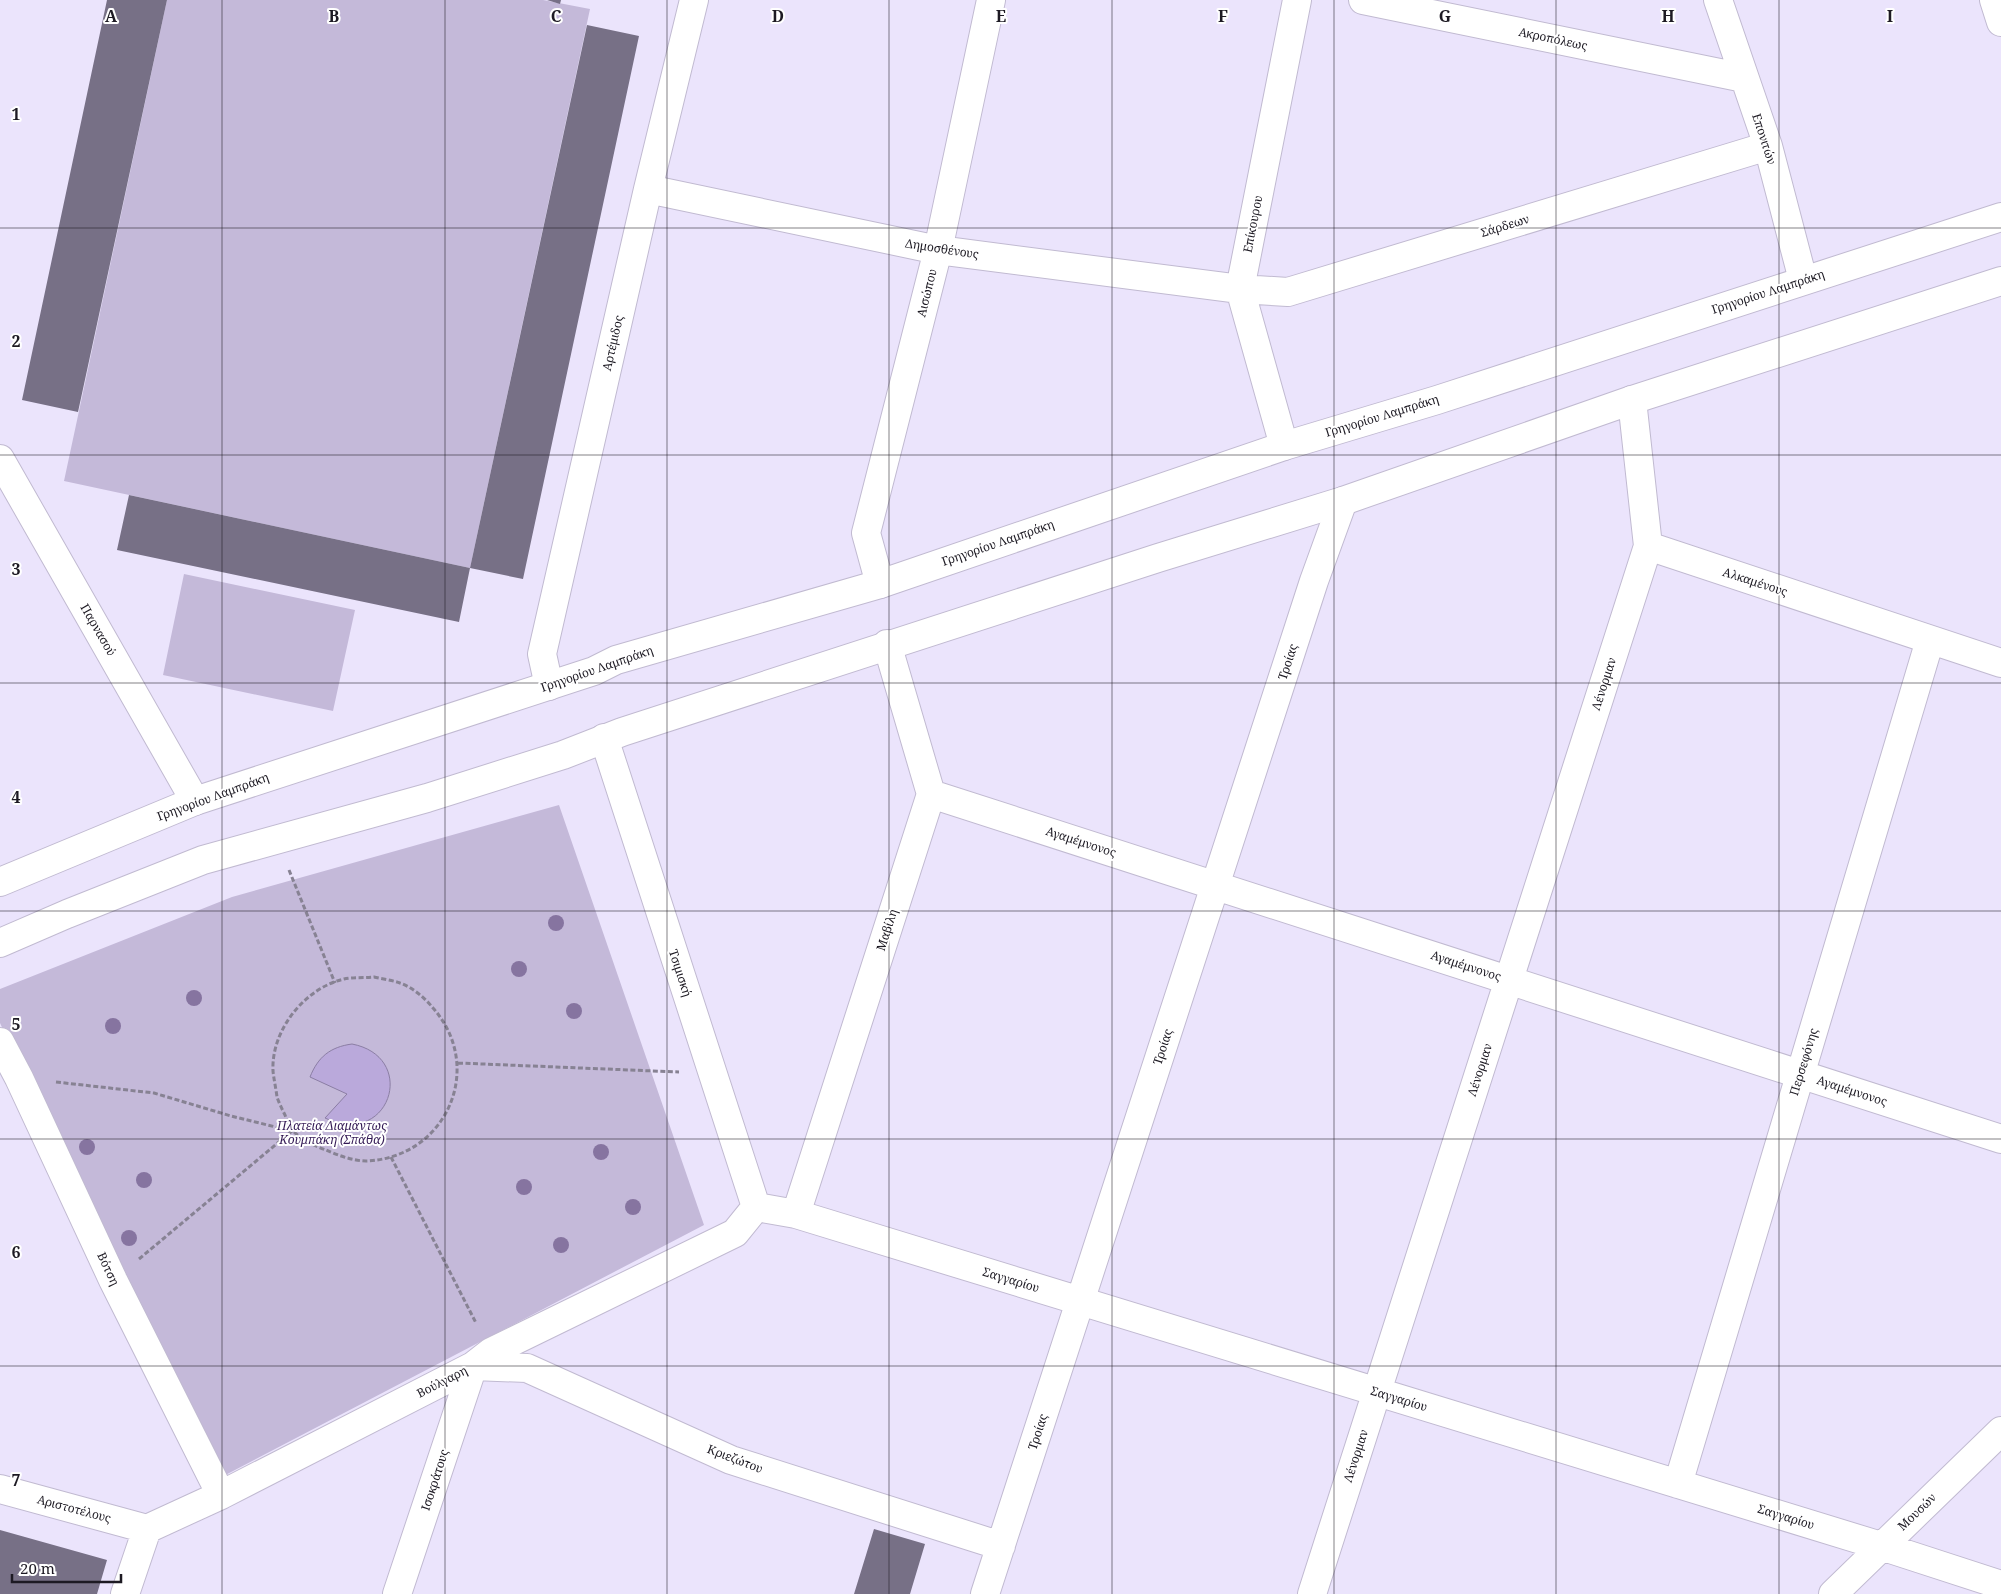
<svg xmlns="http://www.w3.org/2000/svg" width="2001" height="1594" viewBox="0 0 2001 1594" font-family="'Noto Serif',serif">
	<rect width="100%" height="100%" fill="#ebe4fc"/>
	<path fill="#c4b9d9" d="M167 0H543L590 9 470 568 64 481Z
		M184 574 355 610 333 711 163 675Z
		M559 805 704 1225 212 1482 0 1023V989L232 897Z"/>
	<path fill="#baa9db" stroke="#8b7ea4" d="M352 1044C419 1057 390 1149 325 1118L347 1094 310 1077C318 1057 330 1047 352 1044Z"/>
	<path fill="#777086" d="M107 0H167L78 412 22 400Z
		M547 0H561L560 4Z
		M587 25 639 36 523 579 470 568Z
		M129 495 470 568 459 622 117 550Z
		M874 1529 925 1544 910 1594H854Z
		M0 1530 107 1560 97 1594H0Z"/>
	<g fill="none" stroke-linecap="round" stroke-linejoin="round">
		<defs>
			<path id="minor" d="M1363 0 1744 78
				M1718 0 1768 146 1803 280
				M1994 0 2001 22
				M648 189 938 250 1240 289 1288 292 1768 146
				M1632 400 1648 546 2001 663
				M1284 446 1240 289 1297 0
				M0 459 195 801
				M880 584 866 533 938 250 991 0
				M549 686 542 654 648 189 694 0
				M604 738 756 1207
				M931 794 2001 1139
				M0 1042 19 1078 113 1280 221 1495
				M796 1214 931 794 887 644
				M1678 1484 1930 640
				M0 1489 147 1529
				M147 1529 221 1495 473 1366 491 1352 735 1233 756 1207 796 1214 1881 1546 2001 1585
				M125 1594 147 1529
				M397 1594 473 1366 527 1368 731 1460 1001 1546
				M985 1594 1314 581 1343 501
				M1312 1594 1648 546
				M1833 1594 2001 1431"/>
			<path id="major" d="M0 882 195 801 594 671 616 660 880 584 1284 446 1437 400 2001 217
				M0 943 67 914 203 860 427 798 563 755 622 732 1158 558 1343 501 1632 400 2001 281"/>
		</defs>
		<use href="#minor" stroke="#c1bad1" stroke-width="30"/>
		<use href="#major" stroke="#c1bad1" stroke-width="30"/>
		<path stroke="#878293" stroke-width="3" stroke-dasharray="5 2.5" stroke-linecap="butt" d="M289 870 335 983
			M374 977C382 979 392 980 400 983 412 987 425 998 433 1008 486 1068 446 1158 366 1161 353 1161 337 1155 326 1150 315 1146 302 1140 293 1131 289 1127 287 1120 285 1115 282 1109 279 1103 277 1097 276 1089 274 1080 273 1071 271 1030 305 988 344 979 353 977 364 978 374 977Z
			M458 1063 679 1072
			M56 1082 154 1093 231 1116 292 1131
			M391 1157 476 1323
			M139 1259 292 1131"/>
		<use href="#minor" stroke="#fff" stroke-width="28"/>
		<use href="#major" stroke="#fff" stroke-width="28"/>
	</g>
	<g fill="#8674a0">
		<circle cx="556" cy="923" r="8"/>
		<circle cx="519" cy="969" r="8"/>
		<circle cx="194" cy="998" r="8"/>
		<circle cx="574" cy="1011" r="8"/>
		<circle cx="113" cy="1026" r="8"/>
		<circle cx="87" cy="1147" r="8"/>
		<circle cx="601" cy="1152" r="8"/>
		<circle cx="144" cy="1180" r="8"/>
		<circle cx="524" cy="1187" r="8"/>
		<circle cx="633" cy="1207" r="8"/>
		<circle cx="129" cy="1238" r="8"/>
		<circle cx="561" cy="1245" r="8"/>
	</g>
	<path fill="none" stroke="#1d1a23" stroke-width="1" stroke-opacity="0.55" d="M222 0V1594M445 0V1594M667 0V1594M889 0V1594M1112 0V1594M1334 0V1594M1556 0V1594M1779 0V1594M0 228H2001M0 455H2001M0 683H2001M0 911H2001M0 1139H2001M0 1366H2001"/>
	<g text-anchor="middle" stroke-width="4" stroke-linejoin="round" paint-order="stroke">
		<g font-size="12" fill="#1d1a23" stroke="#fff">
			<text transform="translate(1553 39) rotate(12)" y="4">Ακροπόλεως</text>
			<text transform="translate(1764 139) rotate(72)" y="4">Επονιτών</text>
			<text transform="translate(1253 224) rotate(-79)" y="4">Επίκουρου</text>
			<text transform="translate(1505 226) rotate(-17)" y="4">Σάρδεων</text>
			<text transform="translate(942 249) rotate(9)" y="4">Δημοσθένους</text>
			<text transform="translate(1768 292) rotate(-18)" y="4">Γρηγορίου Λαμπράκη</text>
			<text transform="translate(927 293) rotate(-76)" y="4">Αισώπου</text>
			<text transform="translate(613 343) rotate(-77)" y="4">Αρτέμιδος</text>
			<text transform="translate(1382 416) rotate(-17)" y="4">Γρηγορίου Λαμπράκη</text>
			<text transform="translate(998 543) rotate(-19)" y="4">Γρηγορίου Λαμπράκη</text>
			<text transform="translate(1755 582) rotate(18)" y="4">Αλκαμένους</text>
			<text transform="translate(98 630) rotate(60)" y="4">Παρνασού</text>
			<text transform="translate(1288 662) rotate(-72)" y="4">Τροίας</text>
			<text transform="translate(597 669) rotate(-19)" y="4">Γρηγορίου Λαμπράκη</text>
			<text transform="translate(1604 684) rotate(-72)" y="4">Λένορμαν</text>
			<text transform="translate(213 797) rotate(-20)" y="4">Γρηγορίου Λαμπράκη</text>
			<text transform="translate(1081 842) rotate(18)" y="4">Αγαμέμνονος</text>
			<text transform="translate(887 930) rotate(-72)" y="4">Μαβίλη</text>
			<text transform="translate(1466 966) rotate(18)" y="4">Αγαμέμνονος</text>
			<text transform="translate(680 973) rotate(72)" y="4">Τσιμισκή</text>
			<text transform="translate(1163 1047) rotate(-72)" y="4">Τροίας</text>
			<text transform="translate(1804 1062) rotate(-73)" y="4">Περσεφόνης</text>
			<text transform="translate(1480 1070) rotate(-72)" y="4">Λένορμαν</text>
			<text transform="translate(1852 1091) rotate(18)" y="4">Αγαμέμνονος</text>
			<text transform="translate(108 1269) rotate(65)" y="4">Βότση</text>
			<text transform="translate(1011 1280) rotate(17)" y="4">Σαγγαρίου</text>
			<text transform="translate(442 1382) rotate(-27)" y="4">Βούλγαρη</text>
			<text transform="translate(1399 1399) rotate(17)" y="4">Σαγγαρίου</text>
			<text transform="translate(1038 1432) rotate(-72)" y="4">Τροίας</text>
			<text transform="translate(1356 1456) rotate(-72)" y="4">Λένορμαν</text>
			<text transform="translate(735 1459) rotate(21)" y="4">Κριεζώτου</text>
			<text transform="translate(435 1480) rotate(-72)" y="4">Ισοκράτους</text>
			<text transform="translate(74 1509) rotate(15)" y="4">Αριστοτέλους</text>
			<text transform="translate(1917 1512) rotate(-44)" y="4">Μουσών</text>
			<text transform="translate(1786 1517) rotate(17)" y="4">Σαγγαρίου</text>
		</g>
		<g font-size="12" font-style="italic" fill="#331954" stroke="#fff">
			<text x="332" y="1130">Πλατεία Διαμάντως<tspan x="332" dy="14">Κουμπάκη (Σπάθα)</tspan></text>
		</g>
	</g>
	<g font-size="16" text-anchor="middle" font-weight="bold" fill="#1d1a23" stroke="#fff" stroke-width="4" stroke-linejoin="round" paint-order="stroke">
		<text x="111" y="22">A</text>
		<text x="334" y="22">B</text>
		<text x="556" y="22">C</text>
		<text x="778" y="22">D</text>
		<text x="1001" y="22">E</text>
		<text x="1223" y="22">F</text>
		<text x="1445" y="22">G</text>
		<text x="1668" y="22">H</text>
		<text x="1890" y="22">I</text>
		<text x="16" y="120">1</text>
		<text x="16" y="347">2</text>
		<text x="16" y="575">3</text>
		<text x="16" y="803">4</text>
		<text x="16" y="1030">5</text>
		<text x="16" y="1258">6</text>
		<text x="16" y="1486">7</text>
	</g>
	<path d="M12 1574v8h109v-8" fill="none" stroke="#1d1a23" stroke-width="2.5"/>
	<text x="20" y="1574" font-size="15" fill="#1d1a23" stroke="#ffffff" stroke-width="4" paint-order="stroke">20 m</text>
</svg>
